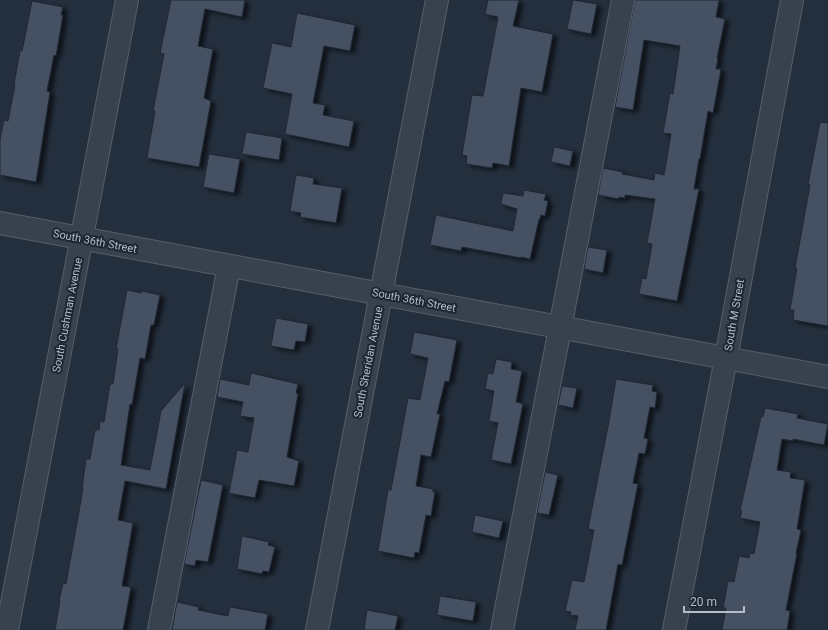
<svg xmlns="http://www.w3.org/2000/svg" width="828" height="630" viewBox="0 0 828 630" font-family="Roboto,sans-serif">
	<defs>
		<filter id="shadow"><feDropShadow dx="4.5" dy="2.5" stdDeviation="2" flood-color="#0009"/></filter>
	</defs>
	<rect width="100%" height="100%" fill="#242f3e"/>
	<path fill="#455162" stroke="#1f2835" filter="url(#shadow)" d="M171 0H245L242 17 205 9 198 46 213 49 204 98 211 101 199 167 147 158 155 111H153L164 54 160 53Z
		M488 0H519L513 26 553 34 542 92 521 88 509 166 493 163 492 168 466 164 467 156 462 155 472 95 483 96 498 17 485 14Z
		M573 0 597 4 591 34 567 29Z
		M635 0H719L716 17 725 19 717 58H718L716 69H721L713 113 708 111 700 159H699L694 189H699L677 301 639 294 642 278 646 279 652 244 647 243 655 199 625 195V198L619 197V199L598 195 603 168 623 172 622 174 654 180 655 173 664 175 671 134 663 133 670 93 673 94 680 46 644 40 633 110 615 107Z
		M32 1 63 7 61 15H63L56 56 54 55 47 91 50 92 36 182 0 175V139L4 120 8 121 15 85 14 84 20 51H22Z
		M297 13 355 25 350 51 324 46 313 103 325 105 323 115 354 121 349 147 285 134 292 94 263 88 272 43 291 47Z
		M820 122 828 123V326L793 320 794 310H790L797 268H795L810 185 808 184Z
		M246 132 282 138 279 160 242 154Z
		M554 147 573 151 570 166 551 162Z
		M209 154 240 159 234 193 203 187Z
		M296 175 314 178 313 184 342 188 336 223 300 217 301 213 290 211Z
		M524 190 546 194 544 200 548 201 545 216 541 215 540 219H539L530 259 521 257V258L462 247 461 251 430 245 436 215 513 231 517 209 501 204 503 193 523 196Z
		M588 247 607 250 603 273 584 269Z
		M127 290 141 293 142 291 160 295 154 325H151L145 359 140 358 132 405 130 404 121 465 150 470 161 411 185 383 166 489 125 481 118 520 133 523 122 586 131 587 123 630H55L60 601H59L63 583 66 584 83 489H82L86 459H90L95 430H99L100 421 104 422 110 384H113L118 349H116Z
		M276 318 308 324 305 342 296 341 294 350 271 346Z
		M414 332 457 340 449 382 445 381 437 414H440L431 457 421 455 416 486 433 489V492H435L431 516 426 515 419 553 415 552 414 558 378 551 388 490H391L408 398 420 400 428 358 410 354Z
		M496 359 512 362 511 369 522 371 516 402 523 404 511 464 491 460 498 423 489 421 494 391 485 389 488 373 493 374Z
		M251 373 298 384 296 393 298 394 287 457 299 461 294 486 259 480 255 498 229 493 237 450 248 452 254 418 240 416 243 402 217 397 220 379 249 385Z
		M616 379 653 385 652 391 657 392 655 408 650 407 644 438 648 439 645 454 639 453 633 483 638 484 622 565 618 564 606 630H575L578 616 570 615 571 612 565 611 572 580 584 582 594 530 588 529 609 421Z
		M562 386 577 388 573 408 558 405Z
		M765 408 798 414 797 418 828 424 824 445 793 439V441L782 439 777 470 791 472 790 478 805 480 797 529 801 530 796 553H797L786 610 790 611 787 630H722L726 608H723L728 581 734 582 739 556 749 558 750 553 754 554 760 522 740 518 742 511H740L761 417H763Z
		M545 472 558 475 549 515 537 513Z
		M201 480 223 485 208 562 196 560 195 566 184 564Z
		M475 515 503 521 499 538 472 532Z
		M242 536 269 542 268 545 275 547 269 572 263 571 262 574 237 569Z
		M440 596 476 602 473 621 437 615Z
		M177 602 199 607 198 610 228 616 230 607 268 614 265 630H172Z
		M367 610 398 616 395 630H364Z"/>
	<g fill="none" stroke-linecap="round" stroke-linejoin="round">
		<defs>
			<path id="minor" d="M0 223 828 377
				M7 630 127 0
				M159 630 229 266
				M317 630 437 0
				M502 630 623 0
				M674 630 726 358 792 0"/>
		</defs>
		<use href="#minor" stroke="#565f6c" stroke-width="24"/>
		<use href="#minor" stroke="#38414e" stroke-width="22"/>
	</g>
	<g text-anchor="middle" stroke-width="4" stroke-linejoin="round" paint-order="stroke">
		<g font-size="11" fill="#b4bcc9" stroke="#1d2633">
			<text transform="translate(95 241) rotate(11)" y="4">South 36th Street</text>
			<text transform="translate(414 300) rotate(11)" y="4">South 36th Street</text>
			<text transform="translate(67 315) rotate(-79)" y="4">South Cushman Avenue</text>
			<text transform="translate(734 315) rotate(-80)" y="4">South M Street</text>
			<text transform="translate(368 362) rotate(-79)" y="4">South Sheridan Avenue</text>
		</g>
	</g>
	<path d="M684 606v6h60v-6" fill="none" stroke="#b4bcc9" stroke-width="2"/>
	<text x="690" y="606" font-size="12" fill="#b4bcc9" stroke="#1d2633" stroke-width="3" paint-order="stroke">20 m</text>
</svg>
